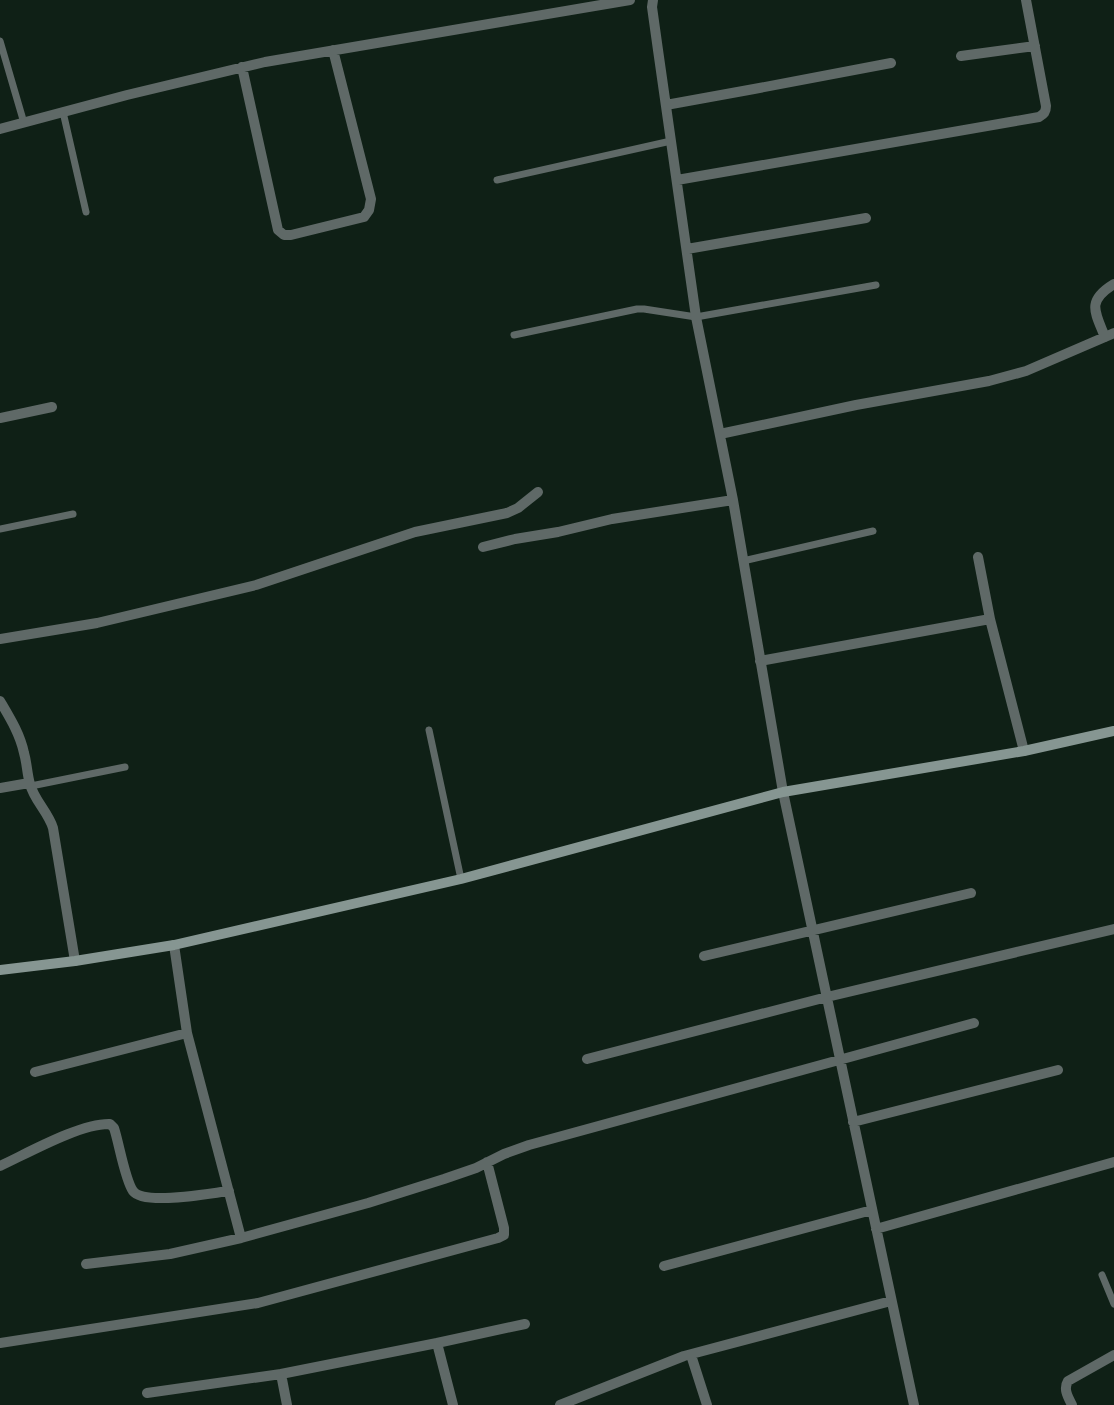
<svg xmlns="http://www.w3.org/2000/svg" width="1114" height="1405" viewBox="0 0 1114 1405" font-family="Lato,sans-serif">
	<rect width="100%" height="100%" fill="#0f2016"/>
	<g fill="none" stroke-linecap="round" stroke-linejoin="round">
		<path stroke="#5f6967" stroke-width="7" d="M0 41 24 123
			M63 112 86 212
			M497 180 671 141
			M514 335 637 309H644L696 317 876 285
			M0 529 73 514
			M743 561 873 531
			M429 730 461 879
			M31 786 125 767
			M1102 1275 1114 1304"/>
		<path stroke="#5f6967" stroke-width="10" d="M653 0 652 7 658 50 696 317 733 500 783 792 914 1405
			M961 56 1035 46
			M242 67 278 230 284 235H291L364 217 369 210 371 199 333 50
			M666 105 754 89 891 63
			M0 129 127 95 265 62 630 0
			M677 180 1039 117C1044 114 1046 112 1046 106L1026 0
			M687 249 866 218
			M1105 337C1095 312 1086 301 1114 284
			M0 418 52 407
			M720 434 856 405 989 381 1026 371 1114 333
			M483 547 515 539 558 532 612 519 733 500
			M978 557 990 619 1024 751
			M0 639 97 623 256 585 415 532 507 513 518 508 538 492
			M760 661 990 619
			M0 701C10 718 20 734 24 753 27 763 27 774 30 784 34 800 48 812 53 828L75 961
			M0 788 29 783
			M174 945 187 1033 241 1238 368 1203 444 1179 476 1168 504 1154 529 1145 974 1023
			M704 956 971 893
			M587 1059 827 997 1114 929
			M35 1072 187 1033
			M853 1122 1058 1070
			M0 1166C28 1153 81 1123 110 1124L114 1128C119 1143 125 1180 133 1191 144 1206 211 1193 229 1191
			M876 1229 1114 1162
			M86 1264 170 1254 241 1238
			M664 1266 872 1210
			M0 1343 258 1303 498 1238 504 1235V1228L487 1162
			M437 1343 525 1324
			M691 1355 707 1405
			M147 1393 281 1374
			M287 1405 281 1374 437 1343 453 1405
			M560 1405 684 1356 891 1301
			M1072 1405C1068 1397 1063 1389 1068 1381L1114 1355"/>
		<path stroke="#869692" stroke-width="10" d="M0 970 75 961 174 945 461 879 783 792 1024 751 1114 731"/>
	</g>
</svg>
